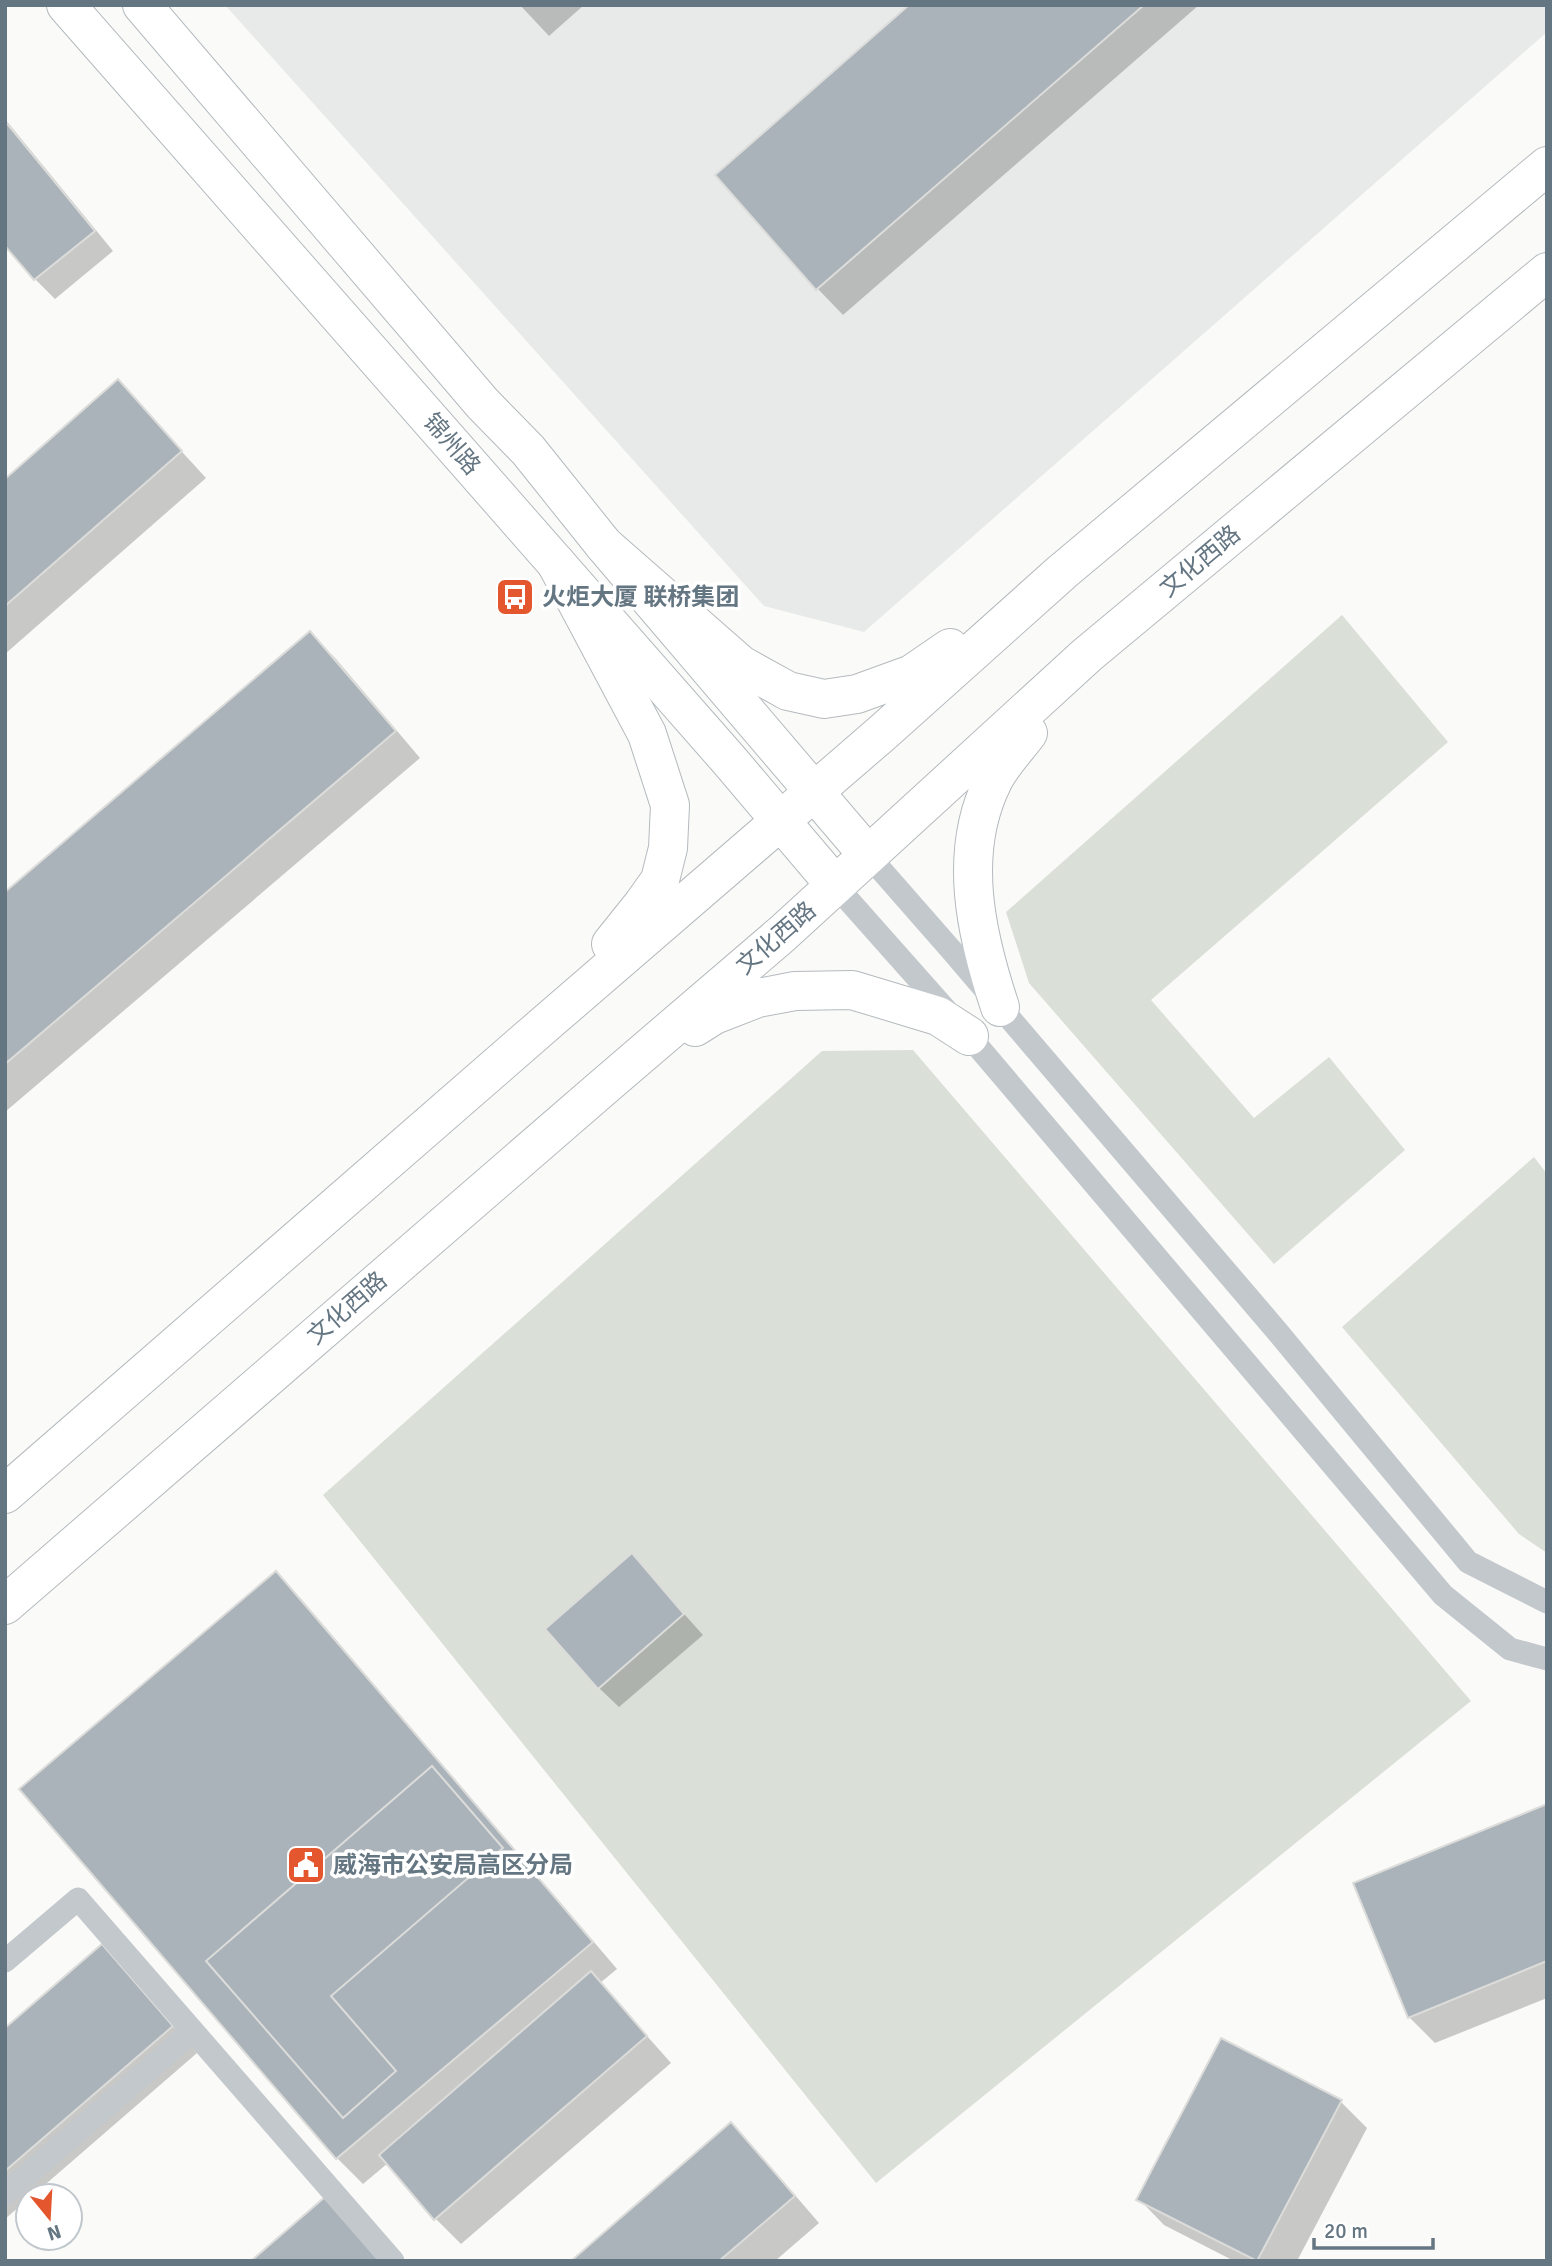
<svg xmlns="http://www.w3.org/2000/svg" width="1552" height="2266" viewBox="0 0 1552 2266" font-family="Signika,'Noto Sans SC',sans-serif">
	<rect width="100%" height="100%" fill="#fafaf8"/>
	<path fill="#e8e9e9" d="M225 5H1547V32L864 632 764 606Z"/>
	<path fill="#dadfd7" d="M1342 615 1448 742 1151 1000 1254 1118 1329 1057 1405 1150 1274 1264 1029 983 1006 912Z
		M913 1050 1471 1701 876 2183 323 1495 822 1051Z
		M1534 1157 1547 1174V1553L1519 1534 1342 1327Z"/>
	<path fill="#0003" d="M520 5H584L549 36Z
		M912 5H1199L843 315 818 289 717 175Z
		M5 119 113 251 55 299 35 279 5 243Z
		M118 382 206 478 5 654V481Z
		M310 633 336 659 420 758 5 1112V894Z
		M632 1556 703 1635 619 1707 599 1688Z
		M276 1574 302 1600 617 1969 600 1983 671 2063 461 2244 435 2218 388 2163 363 2184 337 2158 22 1789Z
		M1547 1806V1998L1435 2043 1409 2017Z
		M102 1947 127 1972 197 2053 32 2196H28V2199L5 2219V2030Z
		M1341 2102 1367 2128 1297 2261H1234L1164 2225 1139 2199Z
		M731 2125 757 2151 819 2223 775 2261H573Z"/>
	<path fill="#aab3b9" stroke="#dcdcda" stroke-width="2" d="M909 5H1144L816 290 715 175Z
		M5 121 95 231 34 280 5 246Z
		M118 379 182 451 5 606V479Z
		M310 631 396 731 5 1064V892Z
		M632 1553 684 1614 598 1689 545 1629Z
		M276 1571 593 1942 336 2159 19 1789Z
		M432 1766 503 1848 331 1996 396 2071 343 2118 206 1961Z
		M1547 1804V1961L1408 2018 1353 1883Z
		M102 1944 173 2026 5 2171V2028Z
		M591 1971 647 2036 434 2220 379 2155Z
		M1221 2038 1342 2100 1257 2261 1136 2200Z
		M731 2122 795 2196 719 2261H571Z
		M325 2197 380 2261H251Z"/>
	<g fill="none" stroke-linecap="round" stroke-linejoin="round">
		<defs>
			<path id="secondary" d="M66 5 729 760 835 885
				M142 5 483 404 528 450 604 545 868 855"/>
			<path id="primary" d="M604 545 741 665 788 691 824 699 857 694 912 674 950 648
				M556 563 647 734 670 805 668 848 660 880 643 904 611 944
				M1000 1007C976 935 957 853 993 781 1001 764 1017 748 1028 733
				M695 1027 714 1015 758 998 795 991 852 990 938 1016 969 1036
				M5 1494 552 1018 881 734 1062 572 1547 166
				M5 1605 608 1083 782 934 1087 655 1547 272"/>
		</defs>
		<use href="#secondary" stroke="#b3babf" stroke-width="40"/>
		<use href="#primary" stroke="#b5babe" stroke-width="40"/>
		<path stroke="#c3c8cc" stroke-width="23" d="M868 855 953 952 1276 1330 1468 1562 1547 1602
			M835 885 969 1036 1443 1595 1510 1649 1547 1659
			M5 1961 78 1899 393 2261
			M5 2194 193 2031"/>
		<use href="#secondary" stroke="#fff" stroke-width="38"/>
		<use href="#primary" stroke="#fff" stroke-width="38"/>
	</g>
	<defs>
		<symbol id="bus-square" viewBox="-11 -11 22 22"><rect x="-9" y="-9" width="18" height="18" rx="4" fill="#e4572e" stroke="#fff"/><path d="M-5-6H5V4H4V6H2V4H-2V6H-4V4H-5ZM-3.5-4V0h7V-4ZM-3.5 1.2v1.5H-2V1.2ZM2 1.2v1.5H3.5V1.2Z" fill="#fff"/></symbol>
		<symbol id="civic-square" viewBox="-11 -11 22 22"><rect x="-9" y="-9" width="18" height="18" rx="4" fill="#e4572e" stroke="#fff"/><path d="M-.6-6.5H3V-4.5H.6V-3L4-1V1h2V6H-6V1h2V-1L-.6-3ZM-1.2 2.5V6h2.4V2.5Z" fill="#fff"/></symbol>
	</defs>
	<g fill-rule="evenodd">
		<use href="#bus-square" x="493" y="575" width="44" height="44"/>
		<use href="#civic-square" x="284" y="1843" width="44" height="44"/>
	</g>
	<g text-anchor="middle" stroke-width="7" stroke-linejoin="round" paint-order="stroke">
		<g font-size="24" fill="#657683" stroke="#fff">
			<text transform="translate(452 444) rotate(49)" y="8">锦州路</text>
			<text transform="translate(1200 561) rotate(-40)" y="8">文化西路</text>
			<text transform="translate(776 938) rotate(-41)" y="8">文化西路</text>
			<text transform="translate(347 1308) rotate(-41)" y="8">文化西路</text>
		</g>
		<g font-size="24" font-weight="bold" fill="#657683" stroke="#fff" text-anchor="start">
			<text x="542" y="605">火炬大厦 联桥集团</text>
			<text x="333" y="1873">威海市公安局高区分局</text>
		</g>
	</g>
	<rect width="1552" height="2266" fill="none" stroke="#657683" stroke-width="14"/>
	<g transform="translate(49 2217) rotate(162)"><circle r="33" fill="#ffffff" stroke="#c1c8cd" stroke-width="2"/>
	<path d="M0-5L12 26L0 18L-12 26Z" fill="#e4572e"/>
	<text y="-10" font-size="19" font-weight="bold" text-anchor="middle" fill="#657683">N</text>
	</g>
	<path d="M1314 2238v10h119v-10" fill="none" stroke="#657683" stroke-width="3.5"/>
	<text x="1324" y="2238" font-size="21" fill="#657683" stroke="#ffffff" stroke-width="5" paint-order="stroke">20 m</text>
</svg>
